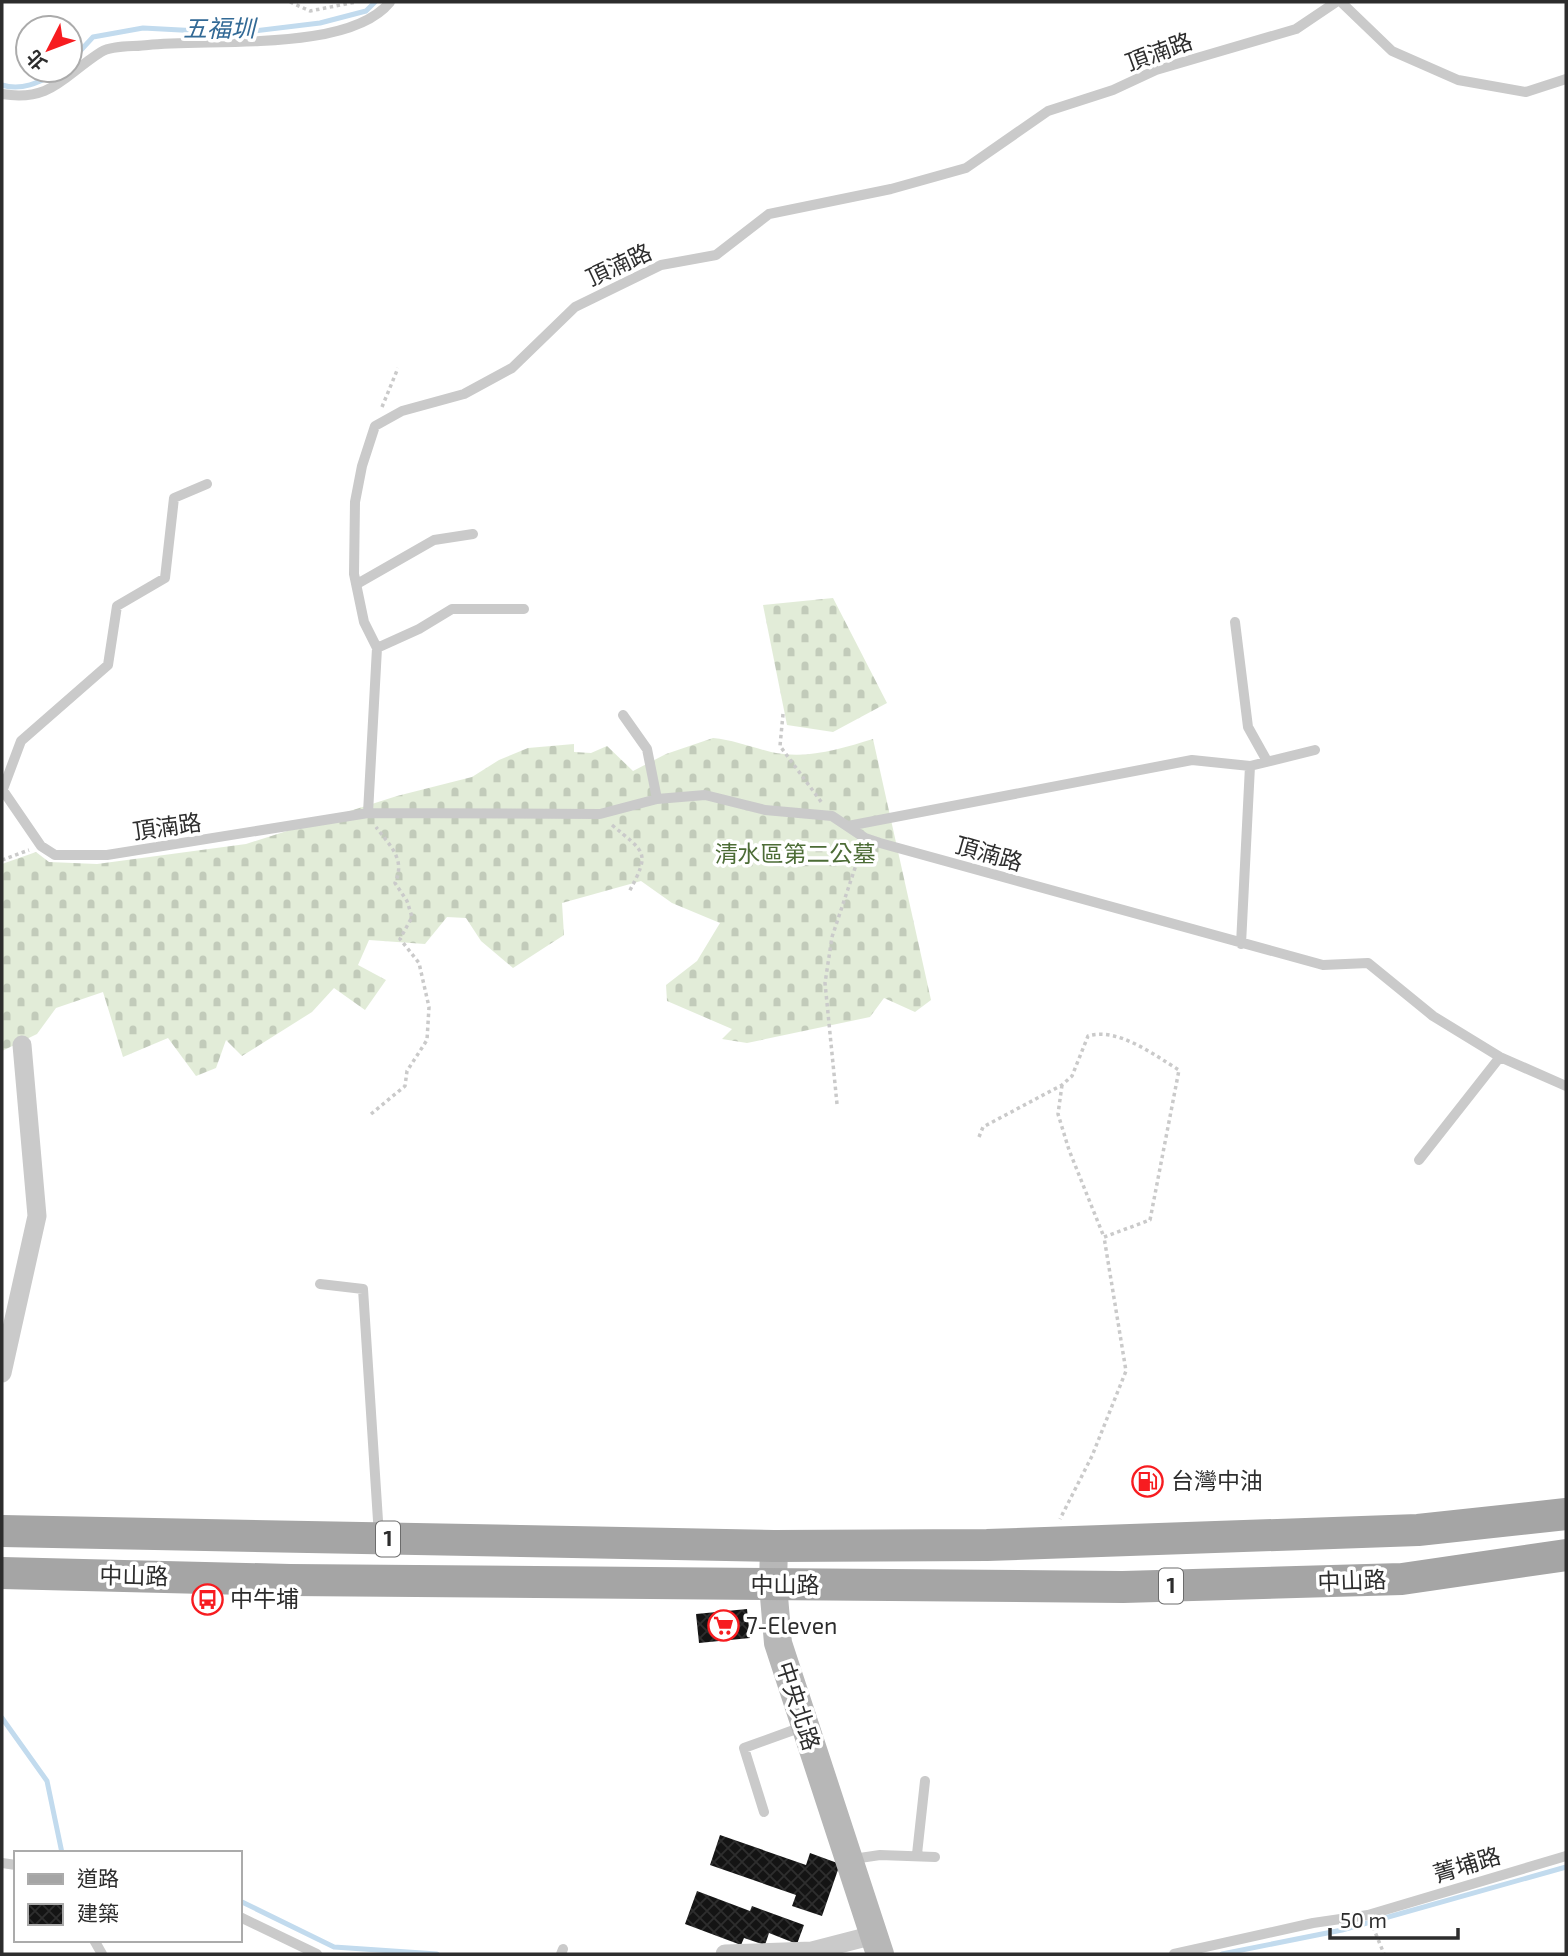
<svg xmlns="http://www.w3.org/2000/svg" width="1568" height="1956" viewBox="0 0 1568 1956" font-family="'Exo 2','Noto Sans TC',sans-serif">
	<defs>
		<pattern id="cemetery-stones" width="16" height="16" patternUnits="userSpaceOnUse" patternTransform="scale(1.75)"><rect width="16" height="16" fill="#e2ecd8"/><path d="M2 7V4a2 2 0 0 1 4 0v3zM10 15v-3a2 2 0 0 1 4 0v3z" fill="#c2cbba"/></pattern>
		<pattern id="building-cross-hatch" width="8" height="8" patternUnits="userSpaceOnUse" patternTransform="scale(1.75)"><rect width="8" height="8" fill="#141414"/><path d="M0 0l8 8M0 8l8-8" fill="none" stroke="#2e2e2e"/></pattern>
	</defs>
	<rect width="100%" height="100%" fill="#fff"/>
	<path fill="url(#cemetery-stones)" d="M833 598 887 703 833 732 787 725 763 605Z
		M713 738C733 740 751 747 771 752 806 760 840 749 873 739L931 1000 915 1012 884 998 870 1017 747 1043 722 1039 732 1029 667 1001 666 985 697 961 720 923 672 903 641 881 562 903 564 935 513 968 481 941 466 918 447 917 425 944 369 940 358 965 386 980 365 1010 334 988 312 1012 242 1056 226 1040 216 1068 196 1076 168 1038 123 1057 103 992 56 1008 37 1034 2 1051V864L36 852 49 862 97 864 246 844 397 796 472 777 499 760 528 748 574 744V752L591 753 607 746 633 771 666 754Z"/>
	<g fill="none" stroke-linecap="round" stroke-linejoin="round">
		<path stroke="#c2dbee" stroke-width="5" d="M70 62 93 37 143 28 237 33 320 23 366 11 375 2
			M2 85C24 92 43 80 63 70
			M2 1718 47 1781 62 1853
			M240 1901 334 1947 437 1954
			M1222 1954 1342 1930 1566 1867"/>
	</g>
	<path fill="url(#building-cross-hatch)" d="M747 1609 750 1638 699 1643 696 1614Z
		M720 1835 806 1865 810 1853 840 1864 822 1916 792 1906 796 1895 710 1865Z
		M697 1891 750 1911 752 1906 804 1925 797 1944 769 1933 765 1945 744 1938 741 1945 685 1924Z"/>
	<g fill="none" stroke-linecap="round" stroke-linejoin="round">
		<path stroke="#cacaca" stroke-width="3.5" stroke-dasharray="3.5 3.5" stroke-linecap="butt" d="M290 2 310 11 356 2
			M382 407 398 368
			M783 714 780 746 822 803
			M612 825C645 853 651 851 629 892
			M2 860 29 850
			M1062 1085 1058 1114 1069 1150 1104 1237
			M837 1104 825 983 832 937 861 850
			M371 1114 405 1086 407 1071 427 1040 429 1007 419 963 400 939 412 917 407 901 395 883C406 859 390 846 376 827
			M979 1137 983 1127 1062 1085 1072 1076 1088 1036C1118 1027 1154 1055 1179 1070L1150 1220 1104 1237 1126 1371 1092 1456 1060 1519
			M1373 1927 1384 1954"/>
		<path stroke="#cacaca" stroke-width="10" d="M1341 2 1392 51 1458 80 1526 92 1566 79
			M2 94C52 102 63 76 101 52 112 45 134 47 148 45 210 38 349 53 390 2
			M357 584 434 540 473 534
			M1235 622 1248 727 1267 761
			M377 648 419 629 452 609H524
			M623 715 647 749 657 799
			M2 789 41 846 55 855H107L368 813 600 814 657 799 705 795 765 810 832 816 865 838 880 843 1323 965 1368 963 1433 1016 1500 1057 1566 1086
			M3 789 21 741 108 665 117 606 165 578 174 498 207 484
			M368 813 377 648 364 622 354 574 355 502 362 466 375 426 402 411 464 394 512 368 575 307 661 265 716 255 769 214 891 189 966 168 1048 111 1113 90 1156 70 1296 29 1336 2
			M848 826 1192 760 1250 766 1315 750
			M1241 944 1250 766
			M1419 1160 1500 1057
			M320 1284 363 1289 379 1536
			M764 1812 744 1748 802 1727
			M917 1854 925 1781
			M853 1859 880 1855 935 1857
			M2 1863 16 1865
			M240 1917 317 1954
			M94 1940 102 1954
			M561 1954 563 1949
			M1174 1954 1313 1923 1368 1915 1566 1856"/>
		<path stroke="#cacaca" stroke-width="19" d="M2 1373 37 1216 22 1045
			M725 1954 812 1951 874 1935"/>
		<path stroke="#b7b7b7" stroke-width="28" d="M774 1546 773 1585 778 1643 880 1954"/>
		<path stroke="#a5a5a5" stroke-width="32" d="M2 1531 774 1546 987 1545 1418 1530 1566 1514
			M2 1573 290 1580 1123 1587 1402 1579 1566 1555"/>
	</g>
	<defs>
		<symbol id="fuel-ring" viewBox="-11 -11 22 22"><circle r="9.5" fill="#fff" stroke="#f71c20" stroke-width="1.5"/><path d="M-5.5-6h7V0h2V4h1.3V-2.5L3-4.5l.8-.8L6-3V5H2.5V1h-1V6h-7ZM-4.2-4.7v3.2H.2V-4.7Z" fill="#f71c20"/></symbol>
		<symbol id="bus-ring" viewBox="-11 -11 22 22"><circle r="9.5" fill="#fff" stroke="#f71c20" stroke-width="1.5"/><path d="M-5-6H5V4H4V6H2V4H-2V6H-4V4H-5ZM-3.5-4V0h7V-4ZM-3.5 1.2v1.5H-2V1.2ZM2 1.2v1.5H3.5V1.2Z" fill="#f71c20"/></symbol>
		<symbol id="supermarket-ring" viewBox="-11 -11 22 22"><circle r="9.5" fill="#fff" stroke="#f71c20" stroke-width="1.5"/><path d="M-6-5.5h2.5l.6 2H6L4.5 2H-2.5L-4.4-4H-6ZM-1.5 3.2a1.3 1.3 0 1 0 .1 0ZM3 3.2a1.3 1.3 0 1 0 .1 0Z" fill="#f71c20"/></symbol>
	</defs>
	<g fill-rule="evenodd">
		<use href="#fuel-ring" x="1130" y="1464" width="35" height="35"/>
		<use href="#bus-ring" x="190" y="1582" width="35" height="35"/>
		<use href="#supermarket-ring" x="706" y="1608" width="35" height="35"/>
	</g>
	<g text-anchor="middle" stroke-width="7" stroke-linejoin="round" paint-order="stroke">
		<g fill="#fff" stroke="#6c6c6c" stroke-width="2">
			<rect x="376" y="1521.5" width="24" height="35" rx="5"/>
			<rect x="1159" y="1568.5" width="24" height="35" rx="5"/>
		</g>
		<g font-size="21" font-weight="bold" fill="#2d2d2d">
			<text x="388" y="1546">1</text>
			<text x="1171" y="1593">1</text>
		</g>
		<g font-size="23" fill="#2d2d2d" stroke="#fff">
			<text transform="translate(1159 52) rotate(-20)" y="8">頂湳路</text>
			<text transform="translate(619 265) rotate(-25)" y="8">頂湳路</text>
			<text transform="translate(167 827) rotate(-8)" y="8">頂湳路</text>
			<text transform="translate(989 854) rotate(16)" y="8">頂湳路</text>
			<text transform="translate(134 1576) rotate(1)" y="8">中山路</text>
			<text transform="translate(1352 1581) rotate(-2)" y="8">中山路</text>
			<text x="785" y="1593">中山路</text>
			<text transform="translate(798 1706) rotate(72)" y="8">中央北路</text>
			<text transform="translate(1467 1865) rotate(-17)" y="8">菁埔路</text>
		</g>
		<g font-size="23" fill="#4c6c36" stroke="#fff">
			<text x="795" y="862">清水區第二公墓</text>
		</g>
		<g font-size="23" fill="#2d2d2d" stroke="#fff" text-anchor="start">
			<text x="1171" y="1489">台灣中油</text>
			<text x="230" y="1607">中牛埔</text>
			<text x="746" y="1634">7-Eleven</text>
		</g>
		<g font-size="24" font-style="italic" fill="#336a96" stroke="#fff">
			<text x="219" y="37">五福圳</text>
		</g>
	</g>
	<rect width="1568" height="1956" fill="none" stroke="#2d2d2d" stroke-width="7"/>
	<rect x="14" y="1851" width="228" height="91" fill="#ffffff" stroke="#ababab" stroke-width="2"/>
	<rect x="28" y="1874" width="35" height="10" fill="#a5a5a5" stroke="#ababab" stroke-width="2"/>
	<text x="77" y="1886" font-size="21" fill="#2d2d2d">道路</text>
	<rect x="28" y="1904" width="35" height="21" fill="url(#building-cross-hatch)" stroke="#ababab" stroke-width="2"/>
	<text x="77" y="1921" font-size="21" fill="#2d2d2d">建築</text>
	<g transform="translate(49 49) rotate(228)"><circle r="33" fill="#ffffff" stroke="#ababab" stroke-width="2"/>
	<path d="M0-5L12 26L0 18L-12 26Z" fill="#f71c20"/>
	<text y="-10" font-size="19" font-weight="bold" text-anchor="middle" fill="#2d2d2d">北</text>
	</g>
	<path d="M1330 1928v10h128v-10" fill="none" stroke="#2d2d2d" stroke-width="3.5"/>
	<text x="1340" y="1928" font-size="21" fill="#2d2d2d" stroke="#ffffff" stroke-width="5" paint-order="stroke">50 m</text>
</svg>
